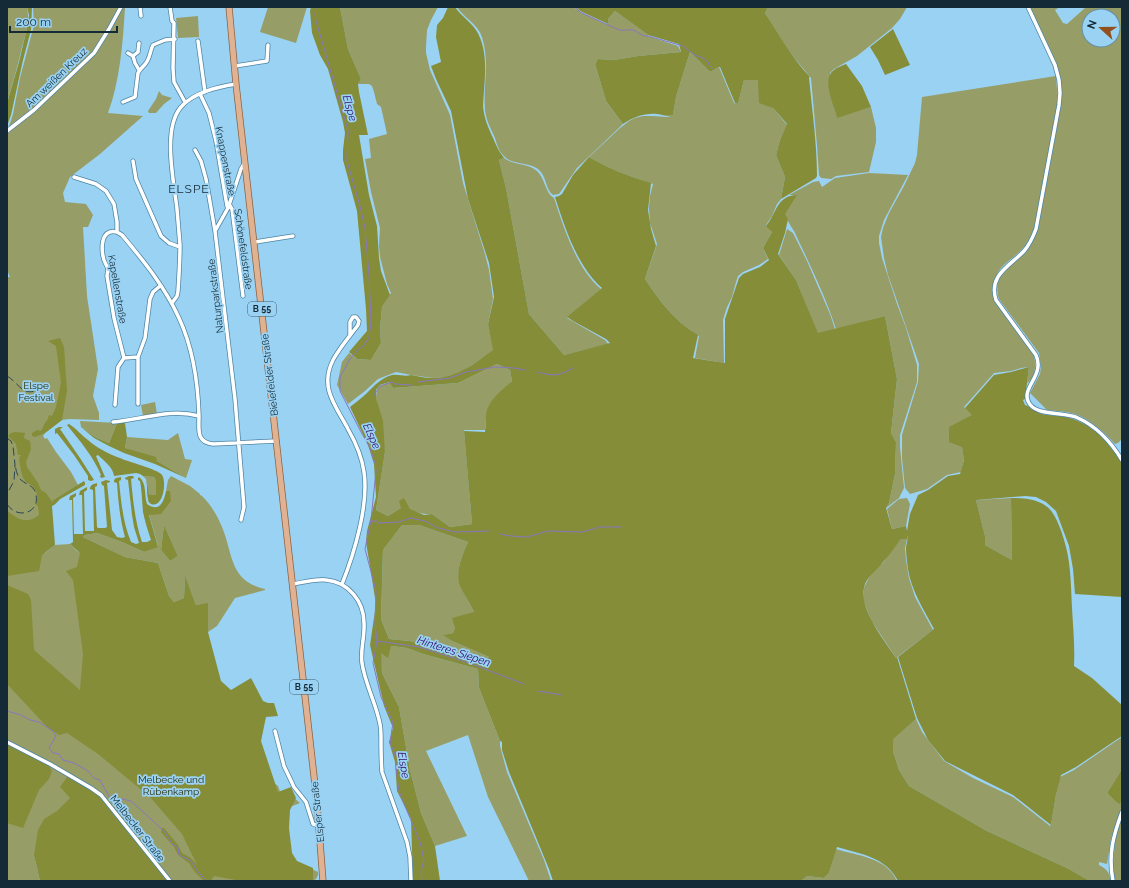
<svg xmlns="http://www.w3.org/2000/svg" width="1129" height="888" viewBox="0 0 1129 888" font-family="Raleway,sans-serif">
	<rect width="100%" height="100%" fill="#9ad2f3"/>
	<path fill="#979d66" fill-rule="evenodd" d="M7 7H27C30 21 26 33 22 47 18 66 12 84 7 103Z
		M33 7H125C123 42 120 80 108 113L143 116 100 154 70 177 63 193 65 202 86 204 93 215 88 227H83L87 296 98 369 93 396 99 413V420L69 419 62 420 45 433 43 436 45 439 47 438 56 452 71 472 78 485 53 500 54 503 49 507 45 553 55 545 70 544 77 551 166 591 197 657 252 726 274 783 278 786 282 797 294 798 300 803 282 810 288 858 318 872V875L316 879 312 881H211L213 877 208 881H43L34 855 40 881H7V277H10L7 270V133L13 114 20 78 34 25Z
		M268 7H307L296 43 260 32Z
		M340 7H438L431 20 427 30 426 47V53L430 70 450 115 463 183 485 254 489 270 493 299 488 324 494 350 463 371 449 377 433 378 411 375 396 372 378 379 365 391 348 404 337 385 342 362 349 353 357 359 371 360 381 343 380 329 382 307 391 293 387 284 380 257 379 246 380 228 371 192 365 159 371 158 369 139 387 134 381 107 377 104 374 92 372 86 369 84H358L361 79 348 49Z
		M457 7H574L580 12 608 25V19L615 11 648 35V36L678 46 681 52 638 56 614 60 598 59 595 64 606 101 623 124 577 168 559 194 553 195C545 189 547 176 538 169 528 162 513 165 505 157 499 152 497 145 495 138 491 129 486 120 485 110 483 84 490 63 482 37 478 24 464 18 457 7Z
		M768 7H907L900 19 892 28 857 56 834 69 830 73 834 108 837 117 871 107 876 128V142L869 172 836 176 831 179 821 178 819 175 817 145 811 78 787 49 765 13Z
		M1030 7H1040L1041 8 1042 7H1060L1055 10 1063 23 1067 24 1086 7H1122V439L1118 443 1115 444C1105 433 1092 421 1078 415 1068 411 1057 411 1047 410L1030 393 1040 374 1041 367 1039 353 999 299C990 269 1021 263 1033 241 1035 237 1036 233 1038 229L1061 105V80ZM1089 16H1113V40H1089Z
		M198 16 199 37 178 38 176 18Z
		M690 52 710 72 719 67 734 103 738 104 744 80H758L773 108 787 125 780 140 776 155 785 177 781 199 777 204 772 216 766 225 772 232 763 248 768 259 759 265 743 272 738 276 736 282 732 297 727 307 723 320 724 363 695 358 699 336C676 323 659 300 645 279L657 244 650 223 649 208 650 196 653 184C629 176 611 170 589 157L619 129 629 121 635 118 643 116H653L667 117 673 115 676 97Z
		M1056 76 1058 104 1050 152 1034 228C1031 235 1028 243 1022 249 1016 256 1007 261 1001 268 994 276 992 290 994 300L1034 356C1036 366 1036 377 1027 383L1029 367 1021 368 1011 371 994 373 964 407 973 415 962 447 964 459 961 472 947 475 927 489 910 494 905 488 902 458V435L918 382 919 364 888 275 884 258 881 237 883 228 889 213 904 186 915 163 917 155 922 97Z
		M159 91 162 95 172 98 164 104 156 113H149L148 111 156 99Z
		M504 158C513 165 528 163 537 171 545 178 545 193 554 198 564 228 576 268 601 289L567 318 605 340 608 344 564 355 529 314 506 188 499 160Z
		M869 173 908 175 884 220 879 236V243L882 258 897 304 906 328 917 365V382L900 435V447L904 488 899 498 886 508 889 503 895 474 896 442 891 433 897 379 885 316 836 329C825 295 809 263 794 231 790 226 788 220 784 214L796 195H789L813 182 819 181 822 187 835 178Z
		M787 229 793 233 807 261 830 314 835 329 818 334 796 280 779 255Z
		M497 364 510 370 512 381C494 398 486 403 485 430H464L472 524 450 527 432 514C421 515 412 510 401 508L388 516 376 510 385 452 376 398C377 386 379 386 389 382L393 388 458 383Z
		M155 402 157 414 143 416 141 405Z
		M80 421 117 423 109 443 95 437 81 427Z
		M178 433 185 459 192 460 186 478 157 461 125 448 127 437 168 440Z
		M143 476 154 477 156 481V495L149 496 148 487H147L146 479Z
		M171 476 190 486 200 494V495L202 496C211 505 217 515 222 527 233 553 229 581 265 589V590L235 598 217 626 208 632V604L196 605 185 577 184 598 174 602 169 596 158 563 125 557 83 537 85 535 97 533 122 542 144 552 158 546 149 514H161L167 490 166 491 168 480ZM164 525 178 556 170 561 161 550Z
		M907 498 910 504 906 526 892 529 887 509 899 499Z
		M1011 498 1012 560 985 545V536L976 500Z
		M402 525H419L468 542C462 555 455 572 461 586 464 595 470 603 474 612L455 628 453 633 444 635 452 641 489 657 479 662 410 641 389 639 381 619 383 550Z
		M901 539H907L905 548 906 560 909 578 915 597 933 630 896 658 871 620 863 599 864 588 871 573 883 563 890 552Z
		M391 646 407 648 423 654 478 669 479 688 500 741V746L507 772 544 860 551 881H529L488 797 468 735 426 751 467 836 435 846 421 813 410 770 399 707 382 673 380 652Z
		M916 719 922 732 944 761 973 778 1013 797 1050 826 1051 825 1056 795 1060 777 1074 770 1122 737V769L1107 793 1116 802 1120 803 1122 799V808L1111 838 1107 864 1099 862V865C1107 869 1109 872 1111 881H1090L1067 868 987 831 909 786 899 770 893 751V738Z
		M1122 817V881H1115L1113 869 1115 839Z
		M836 849C858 856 886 857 897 881H801L807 876 824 878 829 873Z"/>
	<path fill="#858d38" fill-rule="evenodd" d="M27 7H32L31 30 23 60 11 115 7 126V103L19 62 27 28 29 15Z
		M311 7H340L348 49 361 79 358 84 359 92 368 135H359L369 195 377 226 379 258 381 271 390 295 382 307 380 329 381 343 371 360 357 359 349 352 367 331 366 309 357 211 343 160V150L345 133 343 122 328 69 320 55 312 33 310 11Z
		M448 7H455C461 16 470 21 476 30 490 52 484 82 483 106 484 118 488 127 493 138 496 145 499 152 504 158L499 160 506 188 529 314 564 355 610 343 606 339 573 321 567 317 602 288C577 266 565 228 555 197L559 196 562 194 573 175 589 157C610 169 628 176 651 183L648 210 651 229 656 246 645 279C659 300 675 322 698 335L693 358 725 363V319L739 278 743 274 760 267 769 260 763 248 772 232 766 226C777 213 776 196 797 195L785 214 788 219 785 233 778 254 796 280 818 333 885 316 897 379 891 433 896 442 895 474 889 503 886 508 892 529 906 526 907 531 910 514 918 495 928 490 948 476 960 474 964 460 962 447 949 442V427L972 415 965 408 994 375 1011 372 1029 367 1025 399 1023 400 1025 405C1032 407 1035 412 1042 414 1049 416 1058 415 1066 417 1091 423 1111 442 1122 463V553L1121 554 1122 557V597L1075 594 1073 569 1069 546 1056 511 1046 502 1036 497 1025 496 976 500 985 536V545L1012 560 1011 498C1023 498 1036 499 1046 506 1056 512 1063 535 1066 547 1071 566 1071 588 1072 608 1073 627 1075 646 1074 666L1092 678 1122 705V736L1076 767 1061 775 1056 795 1051 825 1013 795 945 761 928 740 917 718 898 657 934 629C924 610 911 590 908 569 907 562 906 554 906 547 907 542 908 540 907 535V539H901C895 547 890 554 884 561 877 571 866 576 864 588 859 609 885 641 896 658L897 657 916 719 893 739V751L899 770 909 786 987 831 1067 868 1090 881H898C886 857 861 854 837 847L829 873 824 878 807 876 801 881H553L549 869 509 772 502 750V742L500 741 479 688 478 669 423 654 407 648 391 646 388 658 381 653 382 673 399 707 410 770 421 813 435 846 440 881H413L411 819 397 791 395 762 389 742 393 728 384 706 370 645 376 604 366 542 367 531 376 497 374 464 368 445 350 407C356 402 362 398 367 393 375 385 381 378 392 375 399 374 405 377 411 375 418 376 425 378 432 378 456 379 475 363 493 350L488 324 494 297 489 263 468 199 451 111 436 79 431 66 441 62 436 37 437 25 443 18ZM497 364 510 370 512 381C503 389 491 398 487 410 485 417 486 425 485 432L464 431 472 524 450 527 432 514 424 515 410 509 404 498 399 501 401 508 388 516 376 510 385 452 383 421 376 398V390L380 385 389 382 393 388 458 383ZM402 525H419L468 542C462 555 455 572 460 586 464 595 470 603 474 612L452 618 455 628 453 633 443 635 452 641 489 657 479 662 410 641 389 639 381 619 383 550Z
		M576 7H768L765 13C779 35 792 58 810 77H809C812 110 817 143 817 176L816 178 781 199 785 177 776 155 780 140 787 124 773 108 759 103 758 80H744L738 104 735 103 720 67H719L710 72 690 52 676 97 673 115C668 117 664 115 657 114 645 113 633 117 623 124L606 101 595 64 598 59 614 60 638 56 681 52 679 44 648 35 615 11 608 19V24L606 23 580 11Z
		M893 29 910 65 885 75 878 60 870 47Z
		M846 64 862 86 871 107 837 118C834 105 821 79 834 70 837 67 842 66 846 64Z
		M60 338 64 347 67 391 62 420 45 433 35 437 32 436V433L37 430 41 431 46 421H47L49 415 52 416 56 407 61 383 56 346 48 341Z
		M117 423H125L127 437 125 448 156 457 157 461 186 478 155 464 124 453 109 446 94 438 81 427 95 437 109 443Z
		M69 424C76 428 81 435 88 440 97 448 109 454 120 458 128 462 158 469 162 475 167 482 163 509 151 504 149 503 148 501 148 499 147 495 147 491 147 487L148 486 149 495H156V481L154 477 143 476 140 474 136 473 114 476C113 467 104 461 98 455L96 456 105 477 101 478 100 476 101 475C93 456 80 441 67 425Z
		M59 427H63L60 429 80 458 94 480 91 481 88 480V476L74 455 57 433 55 434V429Z
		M15 432 25 433 24 438 30 441 31 449 26 462 27 467 38 483 41 490 46 493 53 503V500L84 481 85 483V485L62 498C58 500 57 504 52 506L55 545 42 555 39 571 7 576V511C18 519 26 525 39 515L38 506 36 505C38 497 38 491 31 485 28 483 25 482 24 479 22 477 19 460 19 458L21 455H18L16 444 8 436 11 433Z
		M129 476H133L134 478 131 479C133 500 135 522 142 542H147L151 540C148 531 145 522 143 512 142 502 142 491 140 481L138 480V478L139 477C147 483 144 495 147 504 159 513 164 502 166 491H170L171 501 161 514 149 515 158 547 144 552 122 542 97 533 85 535 83 537 125 557 158 563 169 596 174 602 184 598 185 576 196 605 208 603V632L221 681 231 690 251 678 263 701 268 703H274L278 716 266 717 261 741 278 792 291 787 296 798 290 810 289 828 292 853 297 861 313 868V881H241L214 876 211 881H204L194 871 189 863 178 855 174 847 161 832 162 828H164L178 845 182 853 191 858 197 865 182 834 150 797 98 754 67 733 59 735 48 728 7 684V585L28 594 31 600 34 650 80 690 83 654 73 580 66 571 77 567 80 553 70 544 73 542 72 500H69L70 496 76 493V496L73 498 74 534H83L82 495H79L80 491 87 487V490L84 492 85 531H94L93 490 90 489C90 485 93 484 97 483V486L95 487 97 527 98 528H105L107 527 104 486 102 485 101 482 106 480 110 481V482L107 483 112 530 117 537 122 538 125 537C120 519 118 501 117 483L114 482V480L116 478 121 477V480L119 481C121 501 123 523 131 542L136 544 139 543 134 527 132 515 128 480 125 479V478Z
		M164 525 178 556 170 561 161 550Z
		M7 743 39 759 49 766 52 771 49 779 39 790 23 828 7 823Z
		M1122 769V799L1120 804 1116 802 1107 793Z
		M68 776 96 793 106 803 168 881H40L34 855 38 830 44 819 57 811 70 798 60 787Z"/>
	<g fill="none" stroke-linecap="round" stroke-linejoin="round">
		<path stroke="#8977c0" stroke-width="1" d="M316 7 315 15 316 21 348 130 347 161 360 206 365 228 369 275 371 322 369 338 364 345 357 351 350 359 340 377V391L361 432 369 446 375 463 376 471 371 520 365 549 376 591 375 623 377 641 373 663 381 697 393 722 390 743 395 754 398 786 400 794 420 842 424 860 421 871 422 881
			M575 7 580 12 619 30C624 31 629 29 633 30 639 32 642 37 648 36L683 46 695 55 703 58 708 62 709 65 712 68
			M537 372C555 376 556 377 573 368
			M418 382 450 378 466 372 495 367 514 368 525 370
			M374 395 380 386 392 382 395 384 412 385
			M372 521H377L379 523 399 522 411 518 425 521 438 528 455 532 489 531
			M500 534 511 536 527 537 548 531 582 532 600 527H621
			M377 641 419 647 469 663 524 684
			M538 691 562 695
			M7 711 21 715 30 720 39 722 53 731 56 736 49 748 53 753 59 754 63 760 74 763 88 771 94 778 100 780 111 800 122 799 131 801 164 831 173 845 178 847 179 855 191 861 198 872 207 881"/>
		<defs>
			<path id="street" d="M140 7 141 16
				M170 7 172 21 174 23 173 68 174 82 185 102
				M1028 7 1055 65 1059 80 1060 93 1059 105 1036 229C1033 237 1030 244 1024 251 1010 266 988 275 996 300L1036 355C1045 375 1022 387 1028 401 1034 417 1064 411 1078 418 1098 427 1111 442 1122 460
				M198 41 205 92
				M128 53 133 56
				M235 66 267 61 268 45
				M139 70 135 63 133 56 138 52 139 43
				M200 94 209 113 216 141 227 206 228 208
				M123 102 135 97 138 73C140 69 143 67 146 63 150 58 150 51 153 45L165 40 175 39
				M7 131 34 110 94 53 109 29 121 7
				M195 150 201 161 206 179 215 231 235 399 244 507 241 520
				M133 161 136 179 161 236 169 243 180 247
				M74 177 96 184 106 191 114 204 117 222V232L122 235C143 260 165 287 179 318 193 348 198 383 199 416
				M229 204 232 209 243 296
				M215 231 228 208 241 169 244 164
				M255 242 293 236
				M172 303 177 296 178 291C179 276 180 261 180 245 179 233 178 221 177 209 174 182 162 129 181 107 194 92 218 87 236 84
				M124 358 138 357
				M138 404V357L145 338 150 299 153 292 160 286
				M115 405 118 367 124 358 114 318 107 276C107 274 108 271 108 269 107 266 105 263 104 260 101 250 100 228 117 232
				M113 422C141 420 170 408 199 416 199 430 196 442 213 444L277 441
				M293 584C304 582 316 579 326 580 349 582 364 602 364 623 365 636 360 650 362 663 365 684 376 703 380 724 381 729 381 734 381 739 381 750 381 761 382 772L407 842 410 857 411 881
				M342 584C354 554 369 505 364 472 362 457 356 443 348 429 336 406 319 388 333 360 340 347 350 336 358 325L359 321 356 317H353L350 322V335
				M275 731 284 766 294 787 306 802 313 824 319 826
				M7 742 50 764 91 788 101 795 170 881
				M1113 881C1108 855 1113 836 1122 812"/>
			<path id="primary" d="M229 7 236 84 317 803 323 881"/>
		</defs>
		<use href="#street" stroke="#4e84a2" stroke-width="5"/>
		<use href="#primary" stroke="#8b6243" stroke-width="7"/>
		<use href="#street" stroke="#fff" stroke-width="3.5"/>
		<use href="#primary" stroke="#e0b292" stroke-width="5.5"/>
		<path stroke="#2a4756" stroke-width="1" stroke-dasharray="8 4" stroke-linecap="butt" d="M7 376C19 383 23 398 39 389
			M7 438 11 441 13 446 15 465 14 481 7 494
			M7 504C17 520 40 513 36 495 35 486 27 485 21 480 17 476 16 470 15 465"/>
	</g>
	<g text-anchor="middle" stroke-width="3.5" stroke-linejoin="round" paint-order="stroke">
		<g fill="#9ad2f3" stroke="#3c5d6f" stroke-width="1">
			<rect x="248" y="302" width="28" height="14" rx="3"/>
			<rect x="290" y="680" width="28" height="14" rx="3"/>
		</g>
		<g font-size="9" font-weight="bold" fill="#142b37">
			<text x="262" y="312">B 55</text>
			<text x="304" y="690">B 55</text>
		</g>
		<g font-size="10" fill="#142b37" stroke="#9ad2f3">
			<text transform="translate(56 77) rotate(-44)" y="4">Am weißen Kreuz</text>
			<text transform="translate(226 161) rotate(79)" y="4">Knappenstraße</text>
			<text transform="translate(244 249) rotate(82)" y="4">Schönefeldstraße</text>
			<text transform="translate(118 289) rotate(80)" y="4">Kapellenstraße</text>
			<text transform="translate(215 296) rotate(-97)" y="4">Naturparkstraße</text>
			<text transform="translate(269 375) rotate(-97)" y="4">Bielefelder Straße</text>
			<text transform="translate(317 812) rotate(-96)" y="4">Elsper Straße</text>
			<text transform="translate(138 828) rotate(52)" y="4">Melbecker Straße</text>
		</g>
		<g font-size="10" fill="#2d300b" stroke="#9ad2f3">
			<text x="36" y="389">Elspe<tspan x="36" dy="12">Festival</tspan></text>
			<text x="171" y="783">Melbecke und<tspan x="171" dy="12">Rübenkamp</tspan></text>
		</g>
		<g font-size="11" font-style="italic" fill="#341069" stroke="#9ad2f3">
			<text transform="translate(350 108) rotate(74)" y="4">Elspe</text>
			<text transform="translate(372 436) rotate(65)" y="4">Elspe</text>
			<text transform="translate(454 651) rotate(18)" y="4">Hinteres Siepen</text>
			<text transform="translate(404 765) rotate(80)" y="4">Elspe</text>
		</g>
		<g font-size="12" letter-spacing="1" fill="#142b37" stroke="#9ad2f3">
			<text x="189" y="193">ELSPE</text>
		</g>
	</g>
	<rect width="1129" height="888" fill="none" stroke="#142b37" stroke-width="16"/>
	<g transform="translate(1101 28) rotate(291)"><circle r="19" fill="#9ad2f3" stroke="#648fa8"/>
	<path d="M0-3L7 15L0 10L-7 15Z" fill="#91501d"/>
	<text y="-6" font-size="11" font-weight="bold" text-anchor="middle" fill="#142b37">N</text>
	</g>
	<path d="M10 26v6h107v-6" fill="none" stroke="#142b37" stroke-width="2"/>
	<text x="16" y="26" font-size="12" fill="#142b37" stroke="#9ad2f3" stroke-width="3" paint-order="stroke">200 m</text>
</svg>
